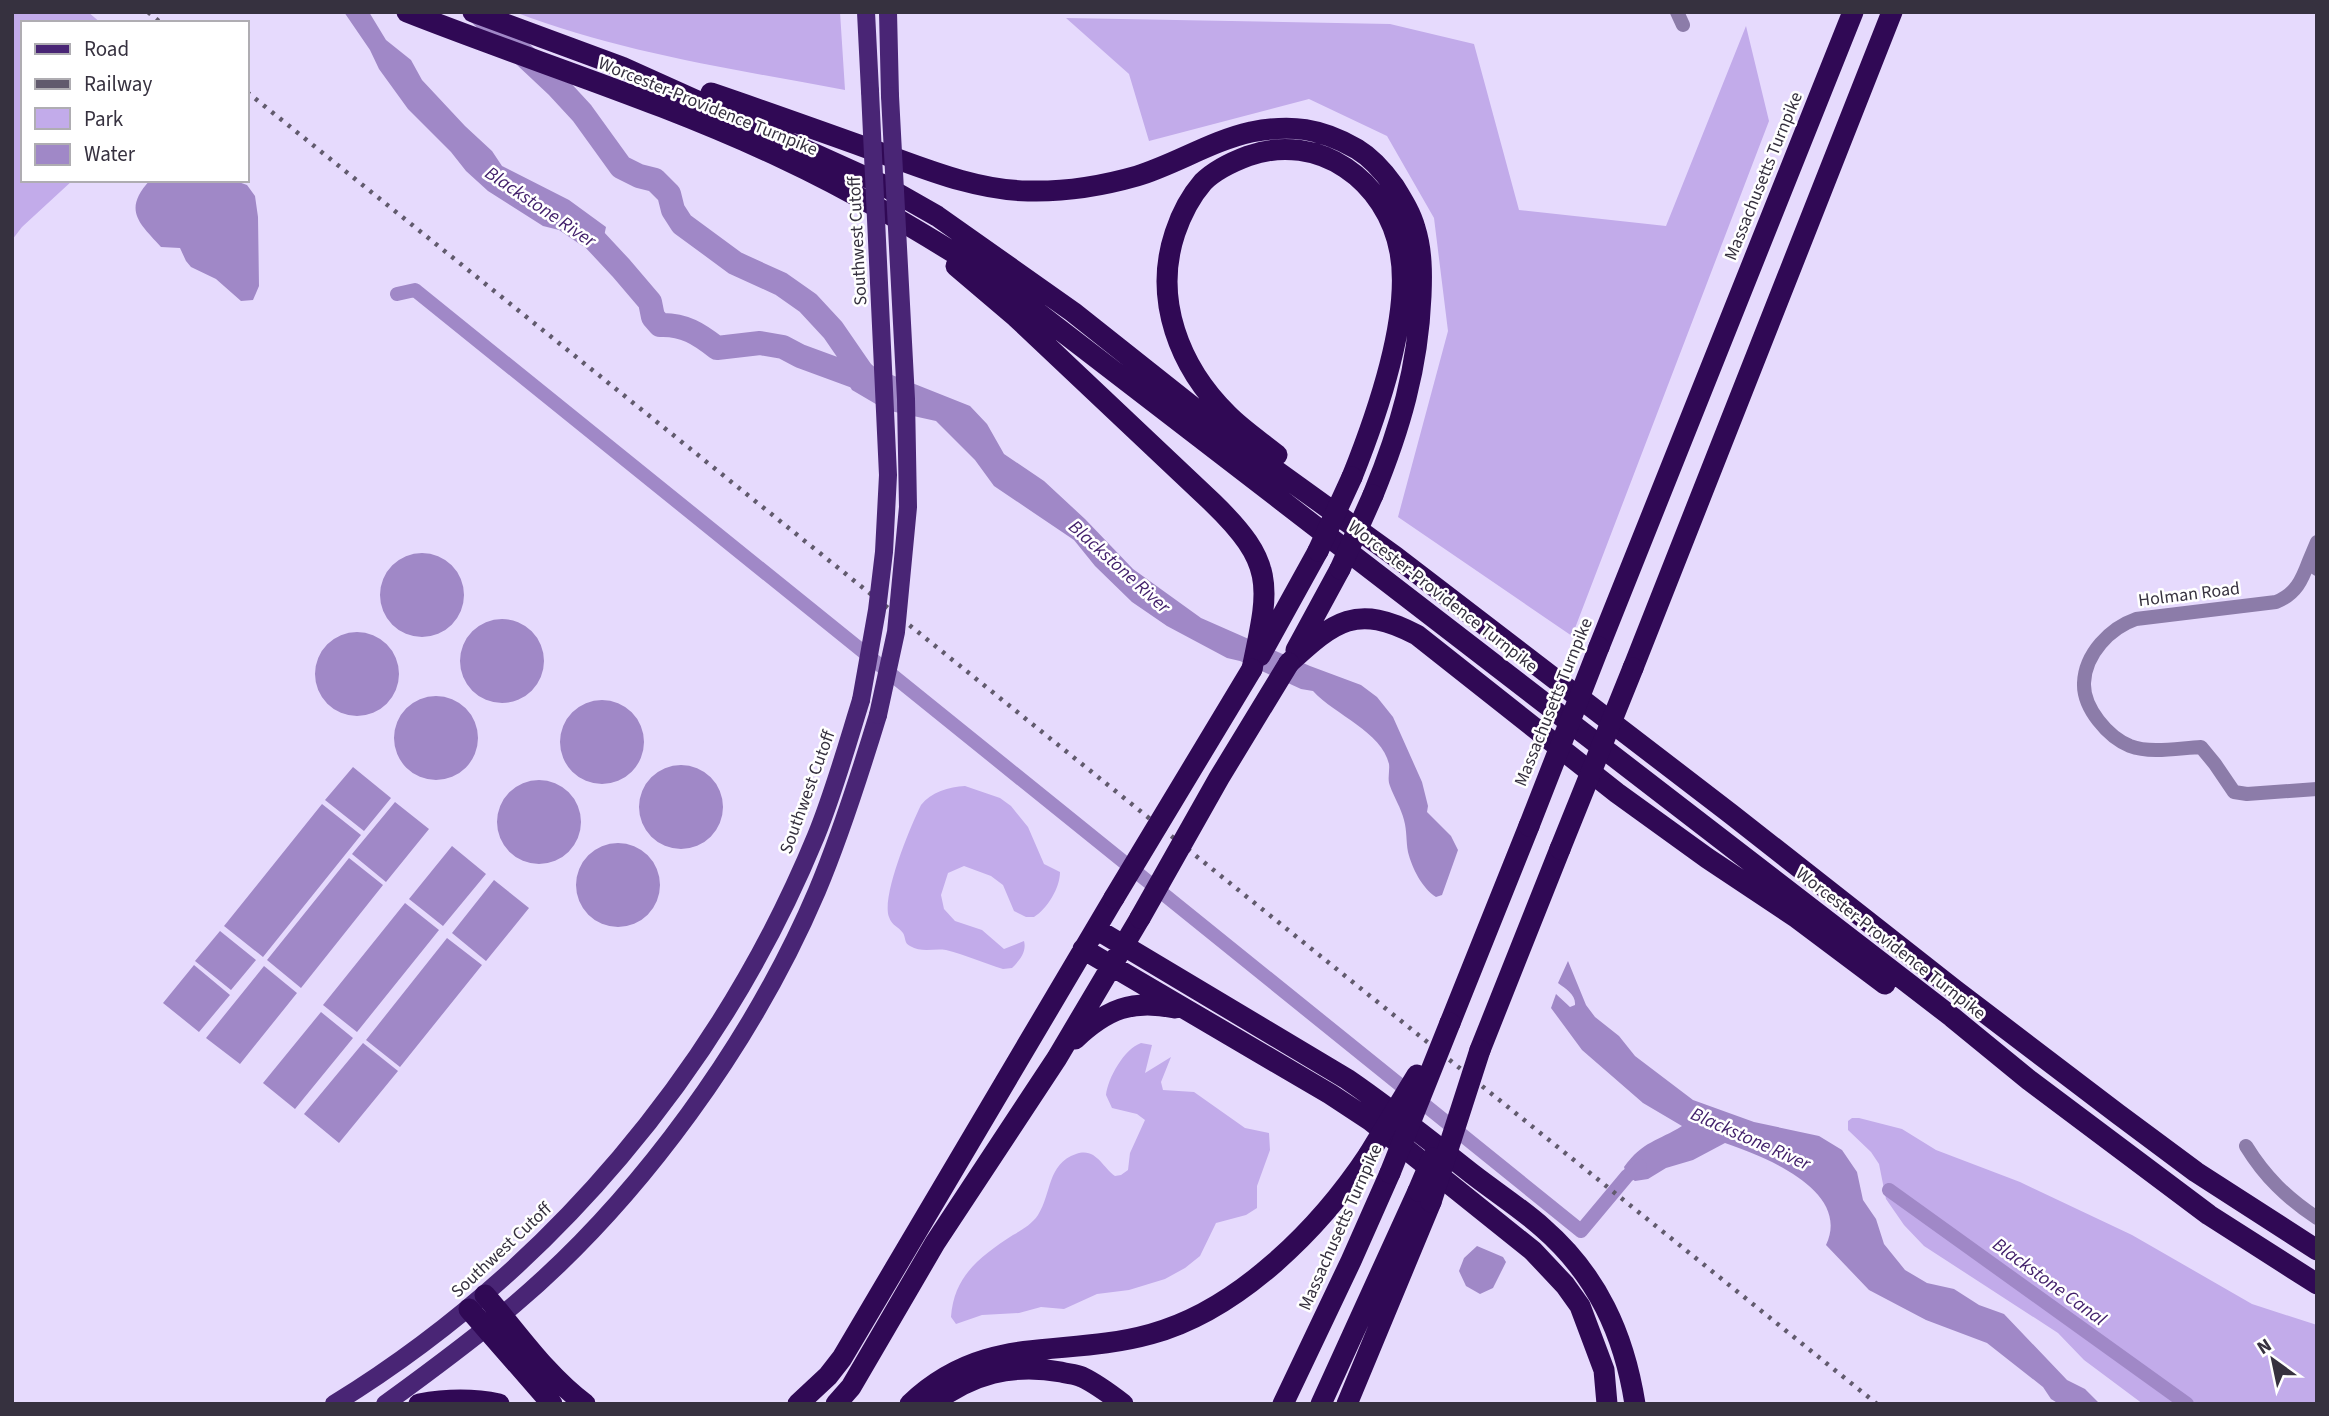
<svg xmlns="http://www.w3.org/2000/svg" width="2329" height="1416" viewBox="0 0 2329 1416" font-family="'Source Sans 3',sans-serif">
	<rect width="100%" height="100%" fill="#e6dafd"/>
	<path fill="#c2abea" d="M12 12H88L101 23H23V180H73L22 227 12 240Z
		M515 12H840L845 90C734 69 621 53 515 12Z
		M1066 18 1390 24 1474 44 1519 210 1666 226 1746 26 1769 121 1572 636 1398 517 1448 331 1434 218 1387 136 1309 99 1149 141 1129 74Z
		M965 786 1000 798 1011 806 1028 827 1044 864 1060 872C1060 888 1047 909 1034 917H1026L1014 911 1003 885 991 876 964 866 948 873 941 895 944 909 955 921 982 930 1004 949 1024 941C1027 952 1019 961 1012 968L1003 969C984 963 966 955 946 950 934 948 922 953 910 946 904 943 906 938 903 933 898 926 892 926 889 917 881 897 911 825 921 805 931 792 949 787 965 786Z
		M1141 1043 1152 1045 1145 1073 1171 1057 1161 1082 1163 1090 1194 1092 1245 1128 1269 1133 1270 1150 1257 1186V1208L1246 1215 1216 1223 1200 1256 1185 1268 1165 1279 1129 1290 1097 1294 1064 1309 1041 1307 1019 1313 982 1315 956 1324 951 1317C954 1275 981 1256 1013 1235 1022 1230 1032 1224 1038 1215 1052 1193 1047 1164 1076 1154 1096 1147 1102 1167 1115 1176L1121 1175 1128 1170 1130 1153 1145 1120 1137 1114 1112 1108 1106 1095C1108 1078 1124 1049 1141 1043Z
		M1852 1118H1859L1902 1129 1936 1150 2020 1182 2132 1235 2252 1304 2317 1325V1404H2143L2084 1360 2058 1333 1924 1246 1904 1225 1886 1199 1879 1164 1871 1152 1848 1130V1121Z"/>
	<path fill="#a088c7" d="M344 12H369L386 40 411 60 422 80 465 126 492 151 502 166 569 200 606 227 603 241 592 247 581 245 559 230 543 226 488 191 466 171 451 152 408 109 379 69 370 50Z
		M150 180H233L247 185 255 196 258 217 259 286 253 300 241 301 216 279 191 267 186 261 180 248 161 247C138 222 123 210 150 180Z
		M846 344 877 369 970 406 987 424 1004 454 1044 481 1085 519 1133 569 1201 618 1310 666 1361 685 1377 697 1393 717 1422 782 1428 806 1427 812 1451 836 1458 850 1442 895 1436 897C1422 888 1412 868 1408 852 1406 841 1407 831 1404 820 1401 808 1394 797 1390 786 1387 779 1390 771 1389 764 1382 732 1335 715 1313 691L1301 689 1240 661 1227 658 1167 626 1132 602 1095 566 1074 540 994 486 975 460 936 421 886 410 852 390 841 371 839 353Z
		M380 595a42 42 0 1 1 84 0a42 42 0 1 1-84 0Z
		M460 661a42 42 0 1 1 84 0a42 42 0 1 1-84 0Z
		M315 674a42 42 0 1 1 84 0a42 42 0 1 1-84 0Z
		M394 738a42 42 0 1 1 84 0a42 42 0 1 1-84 0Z
		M560 742a42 42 0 1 1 84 0a42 42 0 1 1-84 0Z
		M639 807a42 42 0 1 1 84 0a42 42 0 1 1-84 0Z
		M353 767 391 798 364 831 325 800Z
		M497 822a42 42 0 1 1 84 0a42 42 0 1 1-84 0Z
		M395 802 429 829 386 882 352 854Z
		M322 804 361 835 263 957 224 926Z
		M576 885a42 42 0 1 1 84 0a42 42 0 1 1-84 0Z
		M452 846 486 874 443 926 409 899Z
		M349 858 383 885 301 988 267 960Z
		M494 880 529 908 486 961 452 933Z
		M405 903 439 930 357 1032 323 1005Z
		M220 931 256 960 231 990 195 961Z
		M447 938 482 965 400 1067 366 1040Z
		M1568 961 1586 1005 1595 1017 1619 1036 1635 1056 1693 1100 1754 1122 1819 1136 1842 1150 1857 1172 1863 1200 1876 1219 1884 1244 1905 1270 1927 1283 1954 1289 1979 1305 2004 1314 2067 1380 2085 1389 2100 1404H2059L2051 1399 2043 1387 1987 1343 1926 1320 1869 1290 1826 1245C1852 1190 1763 1156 1725 1143L1693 1160 1666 1168 1648 1179 1635 1181 1627 1176 1624 1167C1643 1141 1658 1141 1682 1126L1643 1103 1582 1050 1551 1008 1556 994 1570 1007 1575 1005C1576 995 1566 989 1558 983Z
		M194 965 230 995 199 1032 163 1003Z
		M264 966 297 993 240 1064 206 1038Z
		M321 1012 353 1038 295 1109 263 1083Z
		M363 1043 398 1071 339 1143 304 1114Z
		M1477 1246 1503 1257 1506 1262 1493 1288 1480 1294 1466 1286 1459 1271 1464 1258Z"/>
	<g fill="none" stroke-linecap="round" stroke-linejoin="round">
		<path stroke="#a088c7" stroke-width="14" d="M397 294 415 290 1581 1231 1627 1176 1640 1166
			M1889 1190 2187 1404"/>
		<path stroke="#a088c7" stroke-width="24" d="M478 12 558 87 582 113 621 167 639 176 655 180 669 194 673 210 682 224 735 263 781 284 808 303 833 330 864 375
			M573 223 593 238 621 268 650 302 653 317 660 325C684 324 699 334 717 348L760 343 783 347 800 356 868 381"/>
		<path stroke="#8c7ca9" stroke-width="14" d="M1677 12 1683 25
			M2309 561 2317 542
			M2317 569 2309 561C2302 580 2296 594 2276 602L2136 619C2110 628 2085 654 2084 683 2083 708 2108 737 2130 746 2151 754 2179 748 2201 747L2215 764 2234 792 2247 794 2317 789
			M2246 1146C2265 1177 2287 1198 2317 1218"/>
		<path stroke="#492575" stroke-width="18" d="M866 12 870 91
			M888 12 890 96
			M334 1404C550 1271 720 1069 816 836 834 792 847 745 861 700
			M385 1404C429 1372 474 1339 515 1304 640 1198 753 1041 817 891 841 834 860 774 878 715"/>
		<path stroke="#300955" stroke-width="21" d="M407 12C531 61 661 101 782 158 853 191 919 231 985 272L1952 1017 2029 1080 2209 1215 2317 1284
			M473 12 622 67 879 183 937 216 1073 312 1242 446 1396 557 1731 814 1955 990 2118 1114 2196 1172 2317 1250
			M711 93C764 111 817 130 870 149 921 167 973 190 1028 191 1064 192 1102 186 1137 176 1176 164 1211 141 1251 132 1291 124 1321 128 1357 149 1372 158 1384 172 1394 186 1402 199 1411 213 1415 228 1422 250 1422 273 1421 296 1418 368 1400 429 1373 495
			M956 266 1016 317 1213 503C1277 565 1269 587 1252 669
			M1277 455C1261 442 1243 430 1228 415 1179 367 1153 299 1175 233 1181 215 1190 197 1203 182 1215 170 1232 162 1248 156 1319 131 1387 181 1400 252 1412 317 1376 417 1352 477
			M1599 647 1853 12
			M1296 650 1340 569
			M1260 656 1318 551
			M1289 663C1335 621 1356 603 1417 635L1617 793 1707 858 1797 918 1885 984
			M1633 668 1892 12
			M1096 929 1347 1079C1391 1109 1433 1143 1475 1176 1497 1193 1522 1209 1543 1228 1597 1275 1624 1334 1635 1404
			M1083 949 1330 1094 1371 1121 1533 1251 1565 1285 1580 1306 1604 1370 1607 1404
			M1450 1023 1529 826
			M1075 1039C1107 1009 1132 999 1175 1008
			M1480 1050 1560 849
			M485 1295C517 1332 545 1374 585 1404
			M469 1309 552 1404
			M419 1404C446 1399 471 1398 499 1404
			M798 1404 828 1376 842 1358 1114 898
			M836 1404 851 1387 935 1243 1057 1058 1140 918
			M910 1404C986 1332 1061 1359 1151 1334 1239 1310 1320 1228 1369 1154
			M932 1404C971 1374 1012 1363 1061 1372 1068 1374 1075 1374 1082 1377 1097 1384 1110 1394 1123 1404
			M1283 1404 1351 1261 1390 1173
			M1321 1404 1418 1191
			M1347 1404 1431 1202"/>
		<path stroke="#615a6d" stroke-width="4.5" stroke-dasharray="3.5 7" stroke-linecap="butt" d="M148 12 161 23
			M247 92 1877 1404"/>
		<path stroke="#492575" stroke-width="18" d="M861 700 877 610 884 552 888 475 870 91
			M878 715 896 632 908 507 906 399 890 96"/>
		<path stroke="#300955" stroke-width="21" d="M1318 551 1352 477
			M1340 569 1373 495
			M1529 826 1599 647
			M1560 849 1633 668
			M1114 898 1252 669
			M1140 918 1219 778 1289 663
			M1369 1154 1417 1075
			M1390 1173 1450 1023
			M1418 1191 1432 1158
			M1431 1202 1480 1050"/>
	</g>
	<g text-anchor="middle" stroke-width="5" stroke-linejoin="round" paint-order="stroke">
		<g font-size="18" fill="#36313f" stroke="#fff">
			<text transform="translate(708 106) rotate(22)" y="6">Worcester-Providence Turnpike</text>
			<text transform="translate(1763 176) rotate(-68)" y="6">Massachusetts Turnpike</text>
			<text transform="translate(857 241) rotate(-93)" y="6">Southwest Cutoff</text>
			<text transform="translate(2189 594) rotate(-7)" y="6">Holman Road</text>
			<text transform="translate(1443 596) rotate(38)" y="6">Worcester-Providence Turnpike</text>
			<text transform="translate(1553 702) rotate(-68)" y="6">Massachusetts Turnpike</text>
			<text transform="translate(807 792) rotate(-70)" y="6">Southwest Cutoff</text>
			<text transform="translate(1891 943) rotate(38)" y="6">Worcester-Providence Turnpike</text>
			<text transform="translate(1340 1227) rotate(-66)" y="6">Massachusetts Turnpike</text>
			<text transform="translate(501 1250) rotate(-43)" y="6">Southwest Cutoff</text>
		</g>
		<g font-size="19" font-style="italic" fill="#42206b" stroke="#fff">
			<text transform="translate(541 206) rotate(34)" y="7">Blackstone River</text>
			<text transform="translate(1120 566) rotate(42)" y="7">Blackstone River</text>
			<text transform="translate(1751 1138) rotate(24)" y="7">Blackstone River</text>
			<text transform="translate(2050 1281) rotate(36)" y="7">Blackstone Canal</text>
		</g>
	</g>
	<rect width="2329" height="1416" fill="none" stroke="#36313f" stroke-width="28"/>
	<rect x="21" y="21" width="228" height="161" fill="#ffffff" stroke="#afadb2" stroke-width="2"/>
	<rect x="35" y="44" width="35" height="10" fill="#492575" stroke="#afadb2" stroke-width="2"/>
	<text x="84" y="56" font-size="21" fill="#36313f">Road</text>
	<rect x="35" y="79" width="35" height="10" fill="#615a6d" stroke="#afadb2" stroke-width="2"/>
	<text x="84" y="91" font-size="21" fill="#36313f">Railway</text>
	<rect x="35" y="108" width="35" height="21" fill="#c2abea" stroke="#afadb2" stroke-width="2"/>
	<text x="84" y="126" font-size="21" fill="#36313f">Park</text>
	<rect x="35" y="144" width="35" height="21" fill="#a088c7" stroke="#afadb2" stroke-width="2"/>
	<text x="84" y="161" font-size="21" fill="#36313f">Water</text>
	<g transform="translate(2273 1360) rotate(327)" stroke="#ffffff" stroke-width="5" paint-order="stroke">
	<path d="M0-5L12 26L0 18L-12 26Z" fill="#36313f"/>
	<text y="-10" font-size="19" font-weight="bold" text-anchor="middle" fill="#36313f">N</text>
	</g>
</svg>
